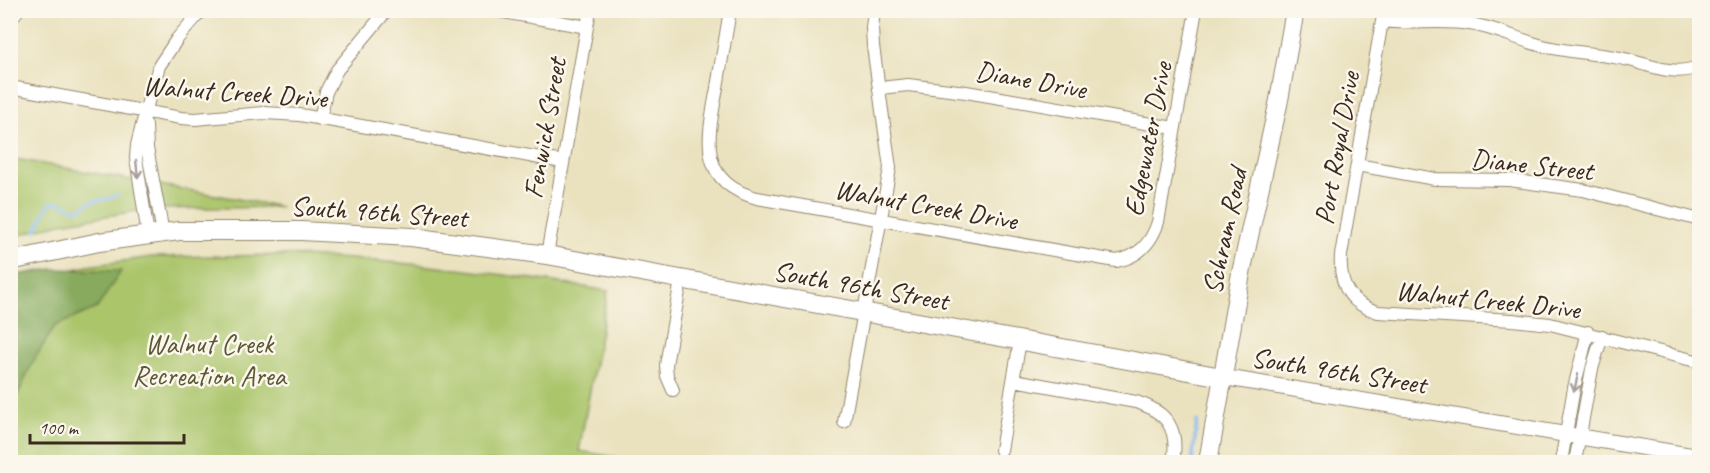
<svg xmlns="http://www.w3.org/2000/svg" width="1710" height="473" viewBox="0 0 1710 473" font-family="Caveat,sans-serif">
	<rect width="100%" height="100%" fill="#fbf7ec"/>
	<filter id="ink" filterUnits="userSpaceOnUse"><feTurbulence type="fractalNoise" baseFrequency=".0167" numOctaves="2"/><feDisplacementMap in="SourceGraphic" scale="12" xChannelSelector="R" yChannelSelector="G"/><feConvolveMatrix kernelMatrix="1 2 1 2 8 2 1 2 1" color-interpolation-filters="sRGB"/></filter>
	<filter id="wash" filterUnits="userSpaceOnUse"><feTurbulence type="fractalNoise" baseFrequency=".008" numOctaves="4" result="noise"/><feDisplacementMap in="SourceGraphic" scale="24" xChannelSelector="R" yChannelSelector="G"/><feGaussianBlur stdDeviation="1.35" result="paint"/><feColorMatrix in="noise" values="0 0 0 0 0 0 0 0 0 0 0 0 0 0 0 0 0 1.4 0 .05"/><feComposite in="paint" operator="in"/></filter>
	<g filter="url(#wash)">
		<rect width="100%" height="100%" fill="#eae2bf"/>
		<path fill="#aac56b" stroke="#727844" stroke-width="1.5" d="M10 158 282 207 151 209 61 223 18 235 11 234Z
			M285 255C394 260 500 272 608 291L579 451 643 462H11L10 283 88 266 152 257Z"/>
		<path fill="#87aa5f" stroke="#616a3e" stroke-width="1.5" d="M53 269 121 271 97 308 55 326 32 363 15 401 11 402V276Z"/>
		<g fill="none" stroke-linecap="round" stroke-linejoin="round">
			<path stroke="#84b8f1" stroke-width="3" d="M36 231 49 204C64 199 64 207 76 209 83 210 84 205 89 203 98 198 108 201 117 195
				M1192 462 1197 421"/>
		</g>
	</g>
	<g filter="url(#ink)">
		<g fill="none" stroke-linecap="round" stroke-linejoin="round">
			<defs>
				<path id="minor" d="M492 10 587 27
					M730 10C726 36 721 62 717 88 708 136 696 182 757 198L1116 261C1138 257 1151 244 1158 222L1196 10
					M1384 10 1341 255C1339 284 1349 304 1378 312L1512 320 1550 324 1700 362
					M10 20 18 10
					M1383 21C1411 25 1440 19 1469 24 1495 27 1518 40 1543 46 1571 53 1600 53 1629 60 1652 66 1676 77 1700 66
					M10 87 181 118 195 119 264 113 300 115 563 162
					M880 88 908 85 966 92 1174 128
					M320 119 326 92 337 70 387 10
					M146 125 147 148 163 233
					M1357 165 1435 179 1509 180 1583 190 1700 220
					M148 235 136 158 137 145 148 102 159 66 177 39 202 10
					M547 255 590 10
					M1014 380 1136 402C1168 412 1179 430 1173 462
					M673 390 667 376 666 365 681 280
					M844 422 890 168 873 46 872 28 874 10
					M1001 450 1020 341
					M1561 462 1574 388 1588 332
					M1575 462 1592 369 1602 336"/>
				<path id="tertiary" d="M1222 377 1700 457"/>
				<path id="secondary" d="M10 261 99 242 179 231H301L411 237 547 255 1222 377
					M1208 462 1241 273 1279 100 1295 10"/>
			</defs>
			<use href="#minor" stroke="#92866e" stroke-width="14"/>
			<use href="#tertiary" stroke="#92866e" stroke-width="17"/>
			<use href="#secondary" stroke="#92866e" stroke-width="20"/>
			<use href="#minor" stroke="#fff" stroke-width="12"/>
			<use href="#tertiary" stroke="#fff" stroke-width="15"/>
			<use href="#secondary" stroke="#fff" stroke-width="18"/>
		</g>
		<defs><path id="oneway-shaft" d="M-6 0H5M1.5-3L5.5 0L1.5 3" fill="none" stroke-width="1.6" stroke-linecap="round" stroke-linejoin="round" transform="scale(1.5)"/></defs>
		<g stroke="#a79f9a">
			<use href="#oneway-shaft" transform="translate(137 169) rotate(84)"/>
			<use href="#oneway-shaft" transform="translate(1576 383) rotate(103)"/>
		</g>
	</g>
	<g text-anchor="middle" stroke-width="5" stroke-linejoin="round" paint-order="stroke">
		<g font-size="28" fill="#3b2a1e" stroke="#fbf7ec">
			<text transform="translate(1031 79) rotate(10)" y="10">Diane Drive</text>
			<text transform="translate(235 91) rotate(4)" y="10">Walnut Creek Drive</text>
			<text transform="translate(544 128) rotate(-80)" y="10">Fenwick Street</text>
			<text transform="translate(1147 139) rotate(-79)" y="10">Edgewater Drive</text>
			<text transform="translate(1336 148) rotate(-80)" y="10">Port Royal Drive</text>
			<text transform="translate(1532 164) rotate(6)" y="10">Diane Street</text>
			<text transform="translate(926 204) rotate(10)" y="10">Walnut Creek Drive</text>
			<text transform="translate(379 211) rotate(4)" y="10">South 96th Street</text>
			<text transform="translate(1224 231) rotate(-78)" y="10">Schram Road</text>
			<text transform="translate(861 285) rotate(10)" y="10">South 96th Street</text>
			<text transform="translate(1488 299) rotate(6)" y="10">Walnut Creek Drive</text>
			<text transform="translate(1339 370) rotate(9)" y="10">South 96th Street</text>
		</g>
		<g font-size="28" fill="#5c5835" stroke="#fbf7ec">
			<text x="209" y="353">Walnut Creek<tspan x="209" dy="32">Recreation Area</tspan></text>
		</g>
	</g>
	<rect width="1710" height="473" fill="none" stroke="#fbf7ec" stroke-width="36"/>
	<path d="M30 434v9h154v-9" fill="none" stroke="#3b2a1e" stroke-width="3"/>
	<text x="39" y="434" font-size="18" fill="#3b2a1e" stroke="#fbf7ec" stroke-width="4.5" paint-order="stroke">100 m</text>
</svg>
